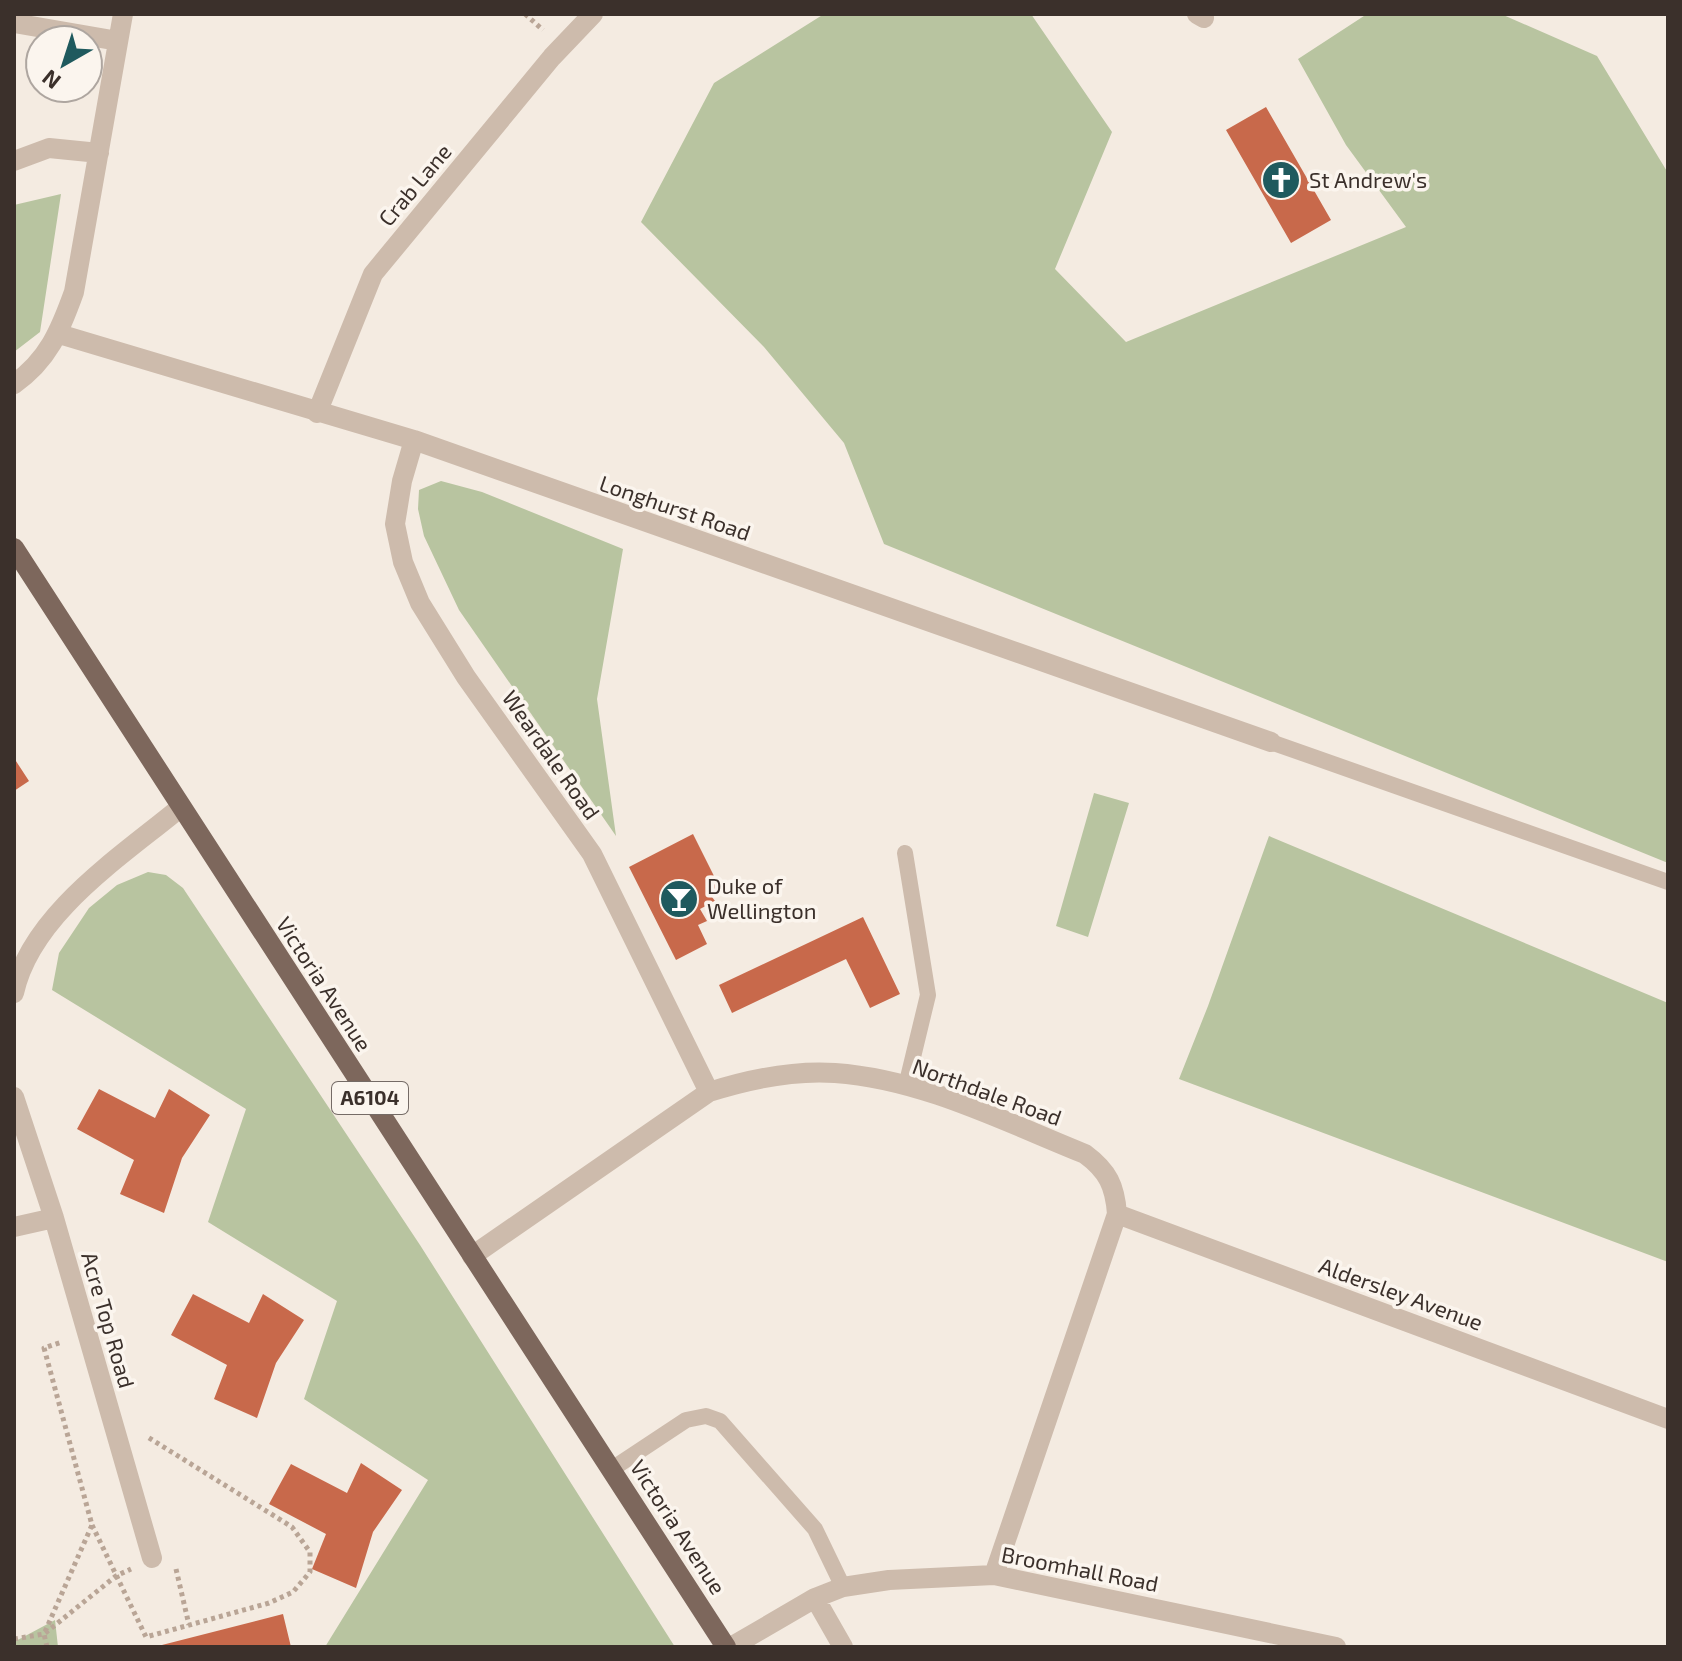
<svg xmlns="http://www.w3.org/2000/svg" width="1682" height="1661" viewBox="0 0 1682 1661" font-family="'Exo 2',sans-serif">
	<rect width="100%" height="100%" fill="#f4ebe1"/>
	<path fill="#b8c4a0" d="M824 14H1031L1112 132 1055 269 1126 342 1406 227 1346 145 1298 59 1367 14H1501L1597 56 1668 173V863L884 544 844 443 764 347 641 222 714 83Z
		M61 194 40 332 14 352V205Z
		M441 481 482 492 623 549 597 699 616 836 459 610 424 536 418 509 419 490Z
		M1094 793 1129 803 1088 937 1056 926Z
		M1269 836 1668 1003V1262L1179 1079 1208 1006Z
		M148 872 166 875 183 888 420 1245 675 1647H325L428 1480 304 1399 337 1301 208 1222 246 1109 52 990 59 953 89 908 117 885Z
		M55 1620 58 1647H14V1642Z"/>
	<path fill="#c8694b" d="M1266 107 1331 220 1291 243 1226 130Z
		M14 758 29 781 14 791Z
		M693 834 722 892 712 897 715 901 700 909 707 921 698 925 707 944 676 960 629 867Z
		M863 917 900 994 870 1008 846 959 732 1013 719 985Z
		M99 1089 155 1118 169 1089 210 1115 182 1158 164 1213 120 1194 134 1160 77 1129Z
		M193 1294 249 1323 263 1294 304 1320 276 1363 257 1418 214 1399 227 1365 171 1335Z
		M361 1463 402 1490 373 1532 356 1588 312 1569 326 1534 269 1504 291 1464 347 1493Z
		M283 1614 291 1647H158V1646Z"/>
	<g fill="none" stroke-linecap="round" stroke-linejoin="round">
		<path stroke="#b9a596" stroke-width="5" stroke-dasharray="4 4" stroke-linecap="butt" d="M525 14 543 30
			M92 1525 146 1637 269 1603 293 1592 310 1572V1552L292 1527 146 1436
			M176 1569 189 1625
			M14 1639 44 1634 116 1576 131 1569
			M47 1647 44 1634 92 1525 44 1348 62 1342"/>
		<path stroke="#cdbbac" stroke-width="16" d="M1271 742 1668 882
			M905 853 928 995 906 1086
			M612 1469 686 1420 706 1416 720 1421 815 1529 843 1587"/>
		<path stroke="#cdbbac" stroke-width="20" d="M1197 14 1204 18
			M14 23 118 41
			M14 161 49 148 99 153
			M59 334 414 440 1271 742
			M14 384C48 360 60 331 74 292L123 14
			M317 413 373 274 552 57 593 14
			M414 440 402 481 395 524 403 562 420 603 466 677 592 854 709 1092
			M14 993C31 914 122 856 181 807
			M14 1097 54 1218 152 1558
			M1117 1214 1668 1419
			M14 1227 54 1218
			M472 1256 709 1092C750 1079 792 1070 835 1073 922 1079 1005 1122 1085 1154 1108 1171 1115 1186 1117 1214L994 1575
			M815 1598 843 1647
			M731 1647 815 1598 843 1587 889 1580 994 1575 1336 1647"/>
		<path stroke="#7d675c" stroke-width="20" d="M14 548 726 1647"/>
	</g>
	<defs>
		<symbol id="church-disc" viewBox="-11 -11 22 22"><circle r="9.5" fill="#1f5a5e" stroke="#fbf5ee"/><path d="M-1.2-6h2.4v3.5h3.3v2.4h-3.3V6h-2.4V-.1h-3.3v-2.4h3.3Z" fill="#fff"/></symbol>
		<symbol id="bar-disc" viewBox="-11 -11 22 22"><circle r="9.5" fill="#1f5a5e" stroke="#fbf5ee"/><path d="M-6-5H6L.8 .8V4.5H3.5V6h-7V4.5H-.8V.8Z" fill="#fff"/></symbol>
	</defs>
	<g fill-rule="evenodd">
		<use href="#church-disc" x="1259" y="158" width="44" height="44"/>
		<use href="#bar-disc" x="657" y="877" width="44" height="44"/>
	</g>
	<g text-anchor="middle" stroke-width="7" stroke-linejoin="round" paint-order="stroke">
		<rect fill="#fbf5ee" stroke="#756b66" stroke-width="2" x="332" y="1082" width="76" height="32" rx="6"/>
		<g font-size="20" font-weight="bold" fill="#3b302b">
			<text x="370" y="1105">A6104</text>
		</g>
		<g font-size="22" fill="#3b302b" stroke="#fbf5ee" text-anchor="start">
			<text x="1309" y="188">St Andrew's</text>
			<text x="707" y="894">Duke of<tspan x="707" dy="25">Wellington</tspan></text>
		</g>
		<g font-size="22" fill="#3b302b" stroke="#fbf5ee">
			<text transform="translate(415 185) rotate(-50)" y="8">Crab Lane</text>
			<text transform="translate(675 508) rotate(19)" y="8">Longhurst Road</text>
			<text transform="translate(551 755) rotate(55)" y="8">Weardale Road</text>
			<text transform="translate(324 984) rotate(57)" y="8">Victoria Avenue</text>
			<text transform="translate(987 1092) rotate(20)" y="8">Northdale Road</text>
			<text transform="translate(1401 1294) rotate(20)" y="8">Aldersley Avenue</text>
			<text transform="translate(108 1320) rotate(74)" y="8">Acre Top Road</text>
			<text transform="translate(678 1527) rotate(57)" y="8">Victoria Avenue</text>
			<text transform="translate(1080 1569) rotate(11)" y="8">Broomhall Road</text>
		</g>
	</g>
	<rect width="1682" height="1661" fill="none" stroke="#3b302b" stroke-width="32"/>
	<g transform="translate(64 64) rotate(219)"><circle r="38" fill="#fbf5ee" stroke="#aea6a0" stroke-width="2"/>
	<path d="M0-6L14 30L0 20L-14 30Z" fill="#1f5a5e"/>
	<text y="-12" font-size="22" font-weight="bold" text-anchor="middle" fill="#3b302b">N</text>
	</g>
</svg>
